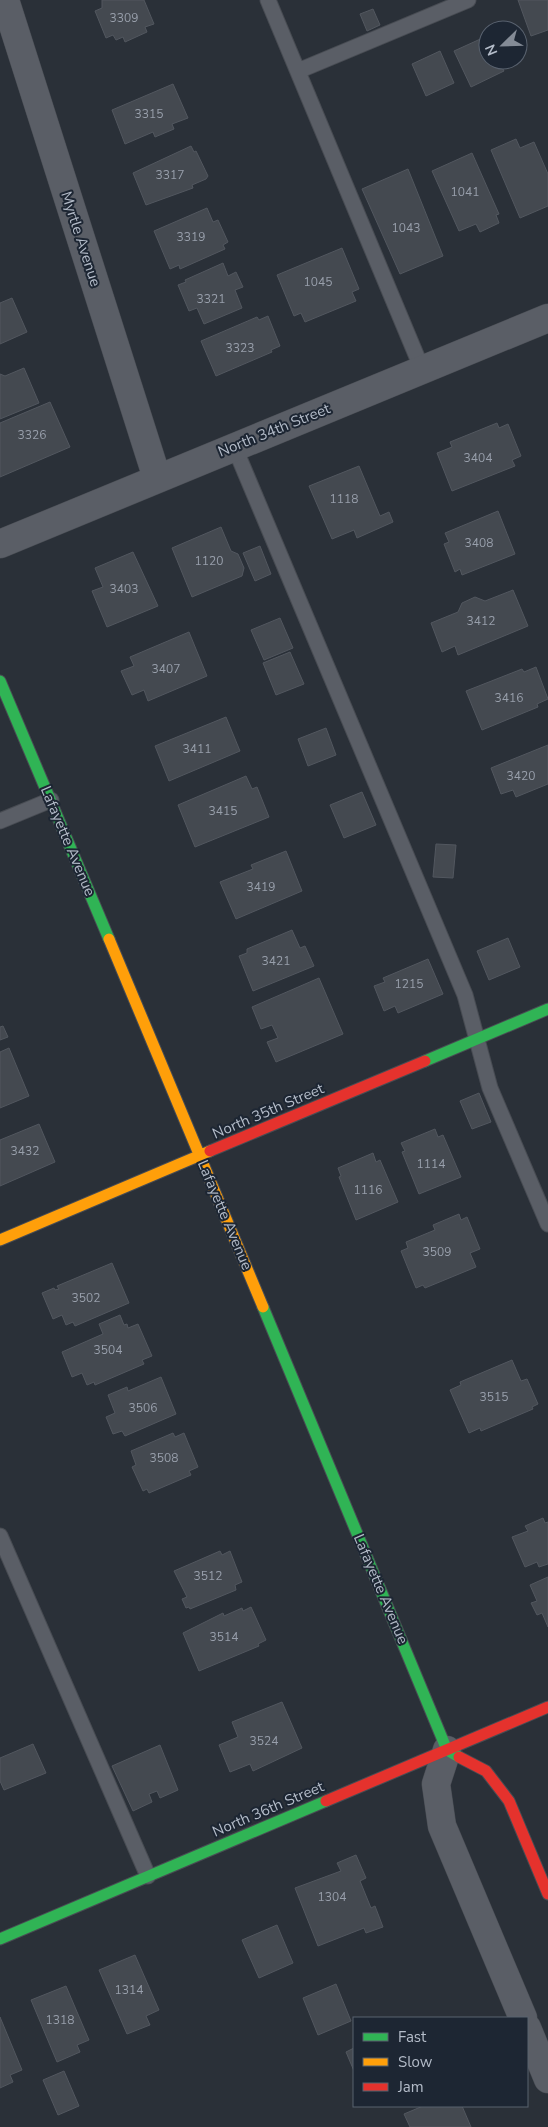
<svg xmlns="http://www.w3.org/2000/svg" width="548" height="2127" viewBox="0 0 548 2127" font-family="'Nunito Sans',sans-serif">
	<rect width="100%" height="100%" fill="#2a3038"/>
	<path fill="#444950" stroke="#52575f" d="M102 0H144L154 24 145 27 147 32 125 42 123 37 116 40 113 35 106 38 95 11 102 8Z
		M518 0H548V30L531 36Z
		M373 9 380 25 367 31 360 14Z
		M487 36 488 60H498L504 71 471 87 454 51Z
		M440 51 454 83 426 96 412 64Z
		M173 84 188 118 172 124 174 129 155 137 153 132 125 144 112 110Z
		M516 139 520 148 534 142 548 174V206L520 218 491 150Z
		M191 146 194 152 196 151 208 176 206 179 192 185 193 188 146 205 133 173Z
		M472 153 499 214 496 215 499 223 480 232 476 224 459 231 432 171Z
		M408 169 443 256 400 274 362 189Z
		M207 208 213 222 218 220 228 242 223 245 225 249 180 269 179 265 170 269 154 231Z
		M342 248 359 289 352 292 356 301 305 322 301 313 294 316 277 275Z
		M223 263 228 276 236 272 243 287 235 290 242 308 204 324 197 308 189 311 178 285 186 282 185 280Z
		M12 298 27 332 0 344V303Z
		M268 316 280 346 271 350 272 352 216 376 201 341 257 317 259 320Z
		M24 368 39 403 0 419V374L5 376Z
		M50 402 70 447 0 477V423Z
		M497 423 499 428 508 424 521 456 512 460 515 466 452 491 437 453 452 447 450 442Z
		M359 466 380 516 389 512 393 522 357 538 354 530 332 539 309 486Z
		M498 511 515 554 462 575 460 569 455 572 444 544 449 542 445 533Z
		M221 527 231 551 238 554 244 568 242 576 192 597 172 548Z
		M260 546 271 574 255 581 243 553Z
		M133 552 158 606 107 627 92 591 103 587 95 568Z
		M513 590 528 626 458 655 455 646 442 652 431 623 458 612 462 603 475 597 485 601Z
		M280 618 293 648 264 660 251 630Z
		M189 632 207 676 148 701 144 690 132 695 121 671 134 666 130 657Z
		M290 652 304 684 276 695 263 663Z
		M536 667 548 699 537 704 538 707 482 730 466 691 522 669 524 672Z
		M226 717 240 751 169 781 155 746Z
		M326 728 336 755 308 766 298 739Z
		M548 745V784L516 797 513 790 501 794 491 768Z
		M246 776 252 789 257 787 269 817 195 847 178 805Z
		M362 792 376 825 344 838 330 805Z
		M436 844 456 845 453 878 433 877Z
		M286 851 302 891 236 919 220 882 253 869 251 865Z
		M292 930 300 948 305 946 314 966 253 991 239 956 247 953V949Z
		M508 938 520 967 489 980 477 951Z
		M428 959 443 994 398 1013 395 1006 384 1011 374 986 385 982 383 978Z
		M319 978 343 1034 276 1062 267 1042 278 1038 272 1025 261 1029 252 1007Z
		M3 1026 8 1037 0 1040V1027Z
		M9 1048 29 1096 0 1108V1052Z
		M479 1093 491 1122 472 1129 460 1101Z
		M39 1124 55 1162 0 1186V1140Z
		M435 1129 438 1137 443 1135 461 1177 419 1194 402 1152 405 1151 401 1143Z
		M373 1153 376 1162 380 1160 398 1202 356 1220 339 1177 341 1176 338 1168Z
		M459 1214 461 1220 467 1217 480 1249 470 1253 476 1267 425 1288 423 1285 416 1288 401 1251 408 1248 406 1242 435 1230 433 1225Z
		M112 1263 129 1303 75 1326 73 1322 66 1325 62 1315 53 1319 42 1293 54 1288 55 1290 59 1289 57 1286Z
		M120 1315 124 1325 127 1324 128 1328 138 1324 152 1356 142 1360 144 1364 95 1385 94 1382 87 1385 82 1373 72 1377 62 1352 103 1334 99 1324Z
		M512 1360 521 1381 527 1379 538 1404 532 1407 533 1409 481 1431 480 1428 469 1433 450 1390 461 1385 460 1382Z
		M161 1377 176 1414 125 1436 122 1431 113 1434 106 1417 115 1413 108 1395 127 1387 128 1391Z
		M173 1433 175 1437 184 1433 198 1467 189 1471 191 1475 149 1493 147 1489 143 1491 132 1467 136 1465 131 1451Z
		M543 1518 545 1523 548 1522V1564L539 1567 537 1562 525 1567 512 1537 528 1531 525 1526Z
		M220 1551 222 1555 230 1551 242 1582 235 1585 236 1590 190 1609 189 1607 186 1608 182 1599 187 1597 174 1571Z
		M548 1577V1627L542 1613 537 1615 531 1603 537 1601 530 1585Z
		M251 1607 266 1640 258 1644 259 1646 199 1671 183 1633 223 1613 224 1616 242 1608 243 1611Z
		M282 1702 302 1748 253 1771 250 1764 230 1772 219 1745 238 1737 232 1722Z
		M33 1744 46 1773 4 1790 0 1781V1758Z
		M160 1745 178 1790 160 1798 157 1791 149 1794 152 1802 133 1811 112 1766Z
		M356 1855 366 1878 360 1881 371 1908 375 1906 383 1927 366 1933 364 1928 318 1946 295 1888 341 1871 337 1863Z
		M277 1925 293 1963 259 1978 242 1940Z
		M135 1955 159 2010 146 2016 150 2025 127 2034 99 1970Z
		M336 1984 351 2021 318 2035 303 1998Z
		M66 1986 89 2040 77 2045 80 2052 57 2062 31 2000Z
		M0 2017 22 2070 10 2075 13 2082 0 2088Z
		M354 2048V2071L346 2052Z
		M64 2071 79 2106 58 2115 43 2080Z
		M423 2106H462L471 2127H410L404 2114Z"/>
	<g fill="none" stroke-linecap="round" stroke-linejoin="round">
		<defs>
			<path id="lane" d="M268 0 422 369
				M298 71 468 0
				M234 446 465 995 490 1088 548 1224
				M0 821 51 800
				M0 1536 148 1876"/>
			<path id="street" d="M5 0 157 478
				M0 544 548 318
				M447 1750 436 1784 442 1826 523 2018
				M527 2028 548 2079"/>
			<path id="fast" d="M0 681 109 939
				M425 1061 548 1009
				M263 1307 447 1750 459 1757
				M0 1939 326 1801"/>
			<path id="slow" d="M109 939 263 1307
				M0 1240 210 1151"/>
			<path id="jam" d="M210 1151 425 1061
				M459 1757 486 1771 509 1801 548 1894
				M326 1801 548 1707"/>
		</defs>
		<use href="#lane" stroke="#484c53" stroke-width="17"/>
		<use href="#street" stroke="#484c53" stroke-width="29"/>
		<use href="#fast" stroke="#484c53" stroke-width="13"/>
		<use href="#slow" stroke="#484c53" stroke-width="13"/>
		<use href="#jam" stroke="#484c53" stroke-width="13"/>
		<use href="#lane" stroke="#5a5e66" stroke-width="15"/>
		<use href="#street" stroke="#5a5e66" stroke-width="28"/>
		<use href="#fast" stroke="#30b455" stroke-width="11"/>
		<use href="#slow" stroke="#ff9f0a" stroke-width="11"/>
		<use href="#jam" stroke="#e5322d" stroke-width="11"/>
	</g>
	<g text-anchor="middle" stroke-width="4" stroke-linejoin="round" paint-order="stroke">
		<g font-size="12" fill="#989fab">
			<text x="124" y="22">3309</text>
			<text x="149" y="118">3315</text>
			<text x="170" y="179">3317</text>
			<text x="465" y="196">1041</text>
			<text x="406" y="232">1043</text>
			<text x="191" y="241">3319</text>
			<text x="318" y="286">1045</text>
			<text x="211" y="303">3321</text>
			<text x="240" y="352">3323</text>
			<text x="32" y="439">3326</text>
			<text x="478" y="462">3404</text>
			<text x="344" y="503">1118</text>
			<text x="479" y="547">3408</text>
			<text x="209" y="565">1120</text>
			<text x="124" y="593">3403</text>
			<text x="481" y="625">3412</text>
			<text x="166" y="673">3407</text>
			<text x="509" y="702">3416</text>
			<text x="197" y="753">3411</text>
			<text x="521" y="780">3420</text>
			<text x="223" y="815">3415</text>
			<text x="261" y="891">3419</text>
			<text x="276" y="965">3421</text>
			<text x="409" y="988">1215</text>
			<text x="25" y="1155">3432</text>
			<text x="431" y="1168">1114</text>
			<text x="368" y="1194">1116</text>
			<text x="437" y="1256">3509</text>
			<text x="86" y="1302">3502</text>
			<text x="108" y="1354">3504</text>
			<text x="494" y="1401">3515</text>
			<text x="143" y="1412">3506</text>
			<text x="164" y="1462">3508</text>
			<text x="208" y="1580">3512</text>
			<text x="224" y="1641">3514</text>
			<text x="264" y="1745">3524</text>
			<text x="332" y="1901">1304</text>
			<text x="129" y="1994">1314</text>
			<text x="60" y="2024">1318</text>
		</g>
		<g font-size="15" fill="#b4bcc9" stroke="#1d2633">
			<text transform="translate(81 239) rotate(72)" y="5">Myrtle Avenue</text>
			<text transform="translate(274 430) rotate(-22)" y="5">North 34th Street</text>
			<text transform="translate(68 841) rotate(67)" y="5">Lafayette Avenue</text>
			<text transform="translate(268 1111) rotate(-23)" y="5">North 35th Street</text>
			<text transform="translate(225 1215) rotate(67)" y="5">Lafayette Avenue</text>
			<text transform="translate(381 1589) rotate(67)" y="5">Lafayette Avenue</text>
			<text transform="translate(268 1809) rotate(-23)" y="5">North 36th Street</text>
		</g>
	</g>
	<rect x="353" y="2017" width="175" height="90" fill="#1d2633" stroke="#59626f"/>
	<rect x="363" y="2033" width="25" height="8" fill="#30b455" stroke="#59626f"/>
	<text x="398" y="2042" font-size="15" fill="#b4bcc9">Fast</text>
	<rect x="363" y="2058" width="25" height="8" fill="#ff9f0a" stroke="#59626f"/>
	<text x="398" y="2067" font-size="15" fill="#b4bcc9">Slow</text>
	<rect x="363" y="2083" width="25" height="8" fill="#e5322d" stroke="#59626f"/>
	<text x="398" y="2092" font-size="15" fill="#b4bcc9">Jam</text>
	<g transform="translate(503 45) rotate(247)"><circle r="24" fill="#1d2633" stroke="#59626f"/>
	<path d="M0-4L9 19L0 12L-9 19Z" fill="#848b96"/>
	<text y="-8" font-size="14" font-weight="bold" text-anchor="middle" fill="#b4bcc9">N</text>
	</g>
</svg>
